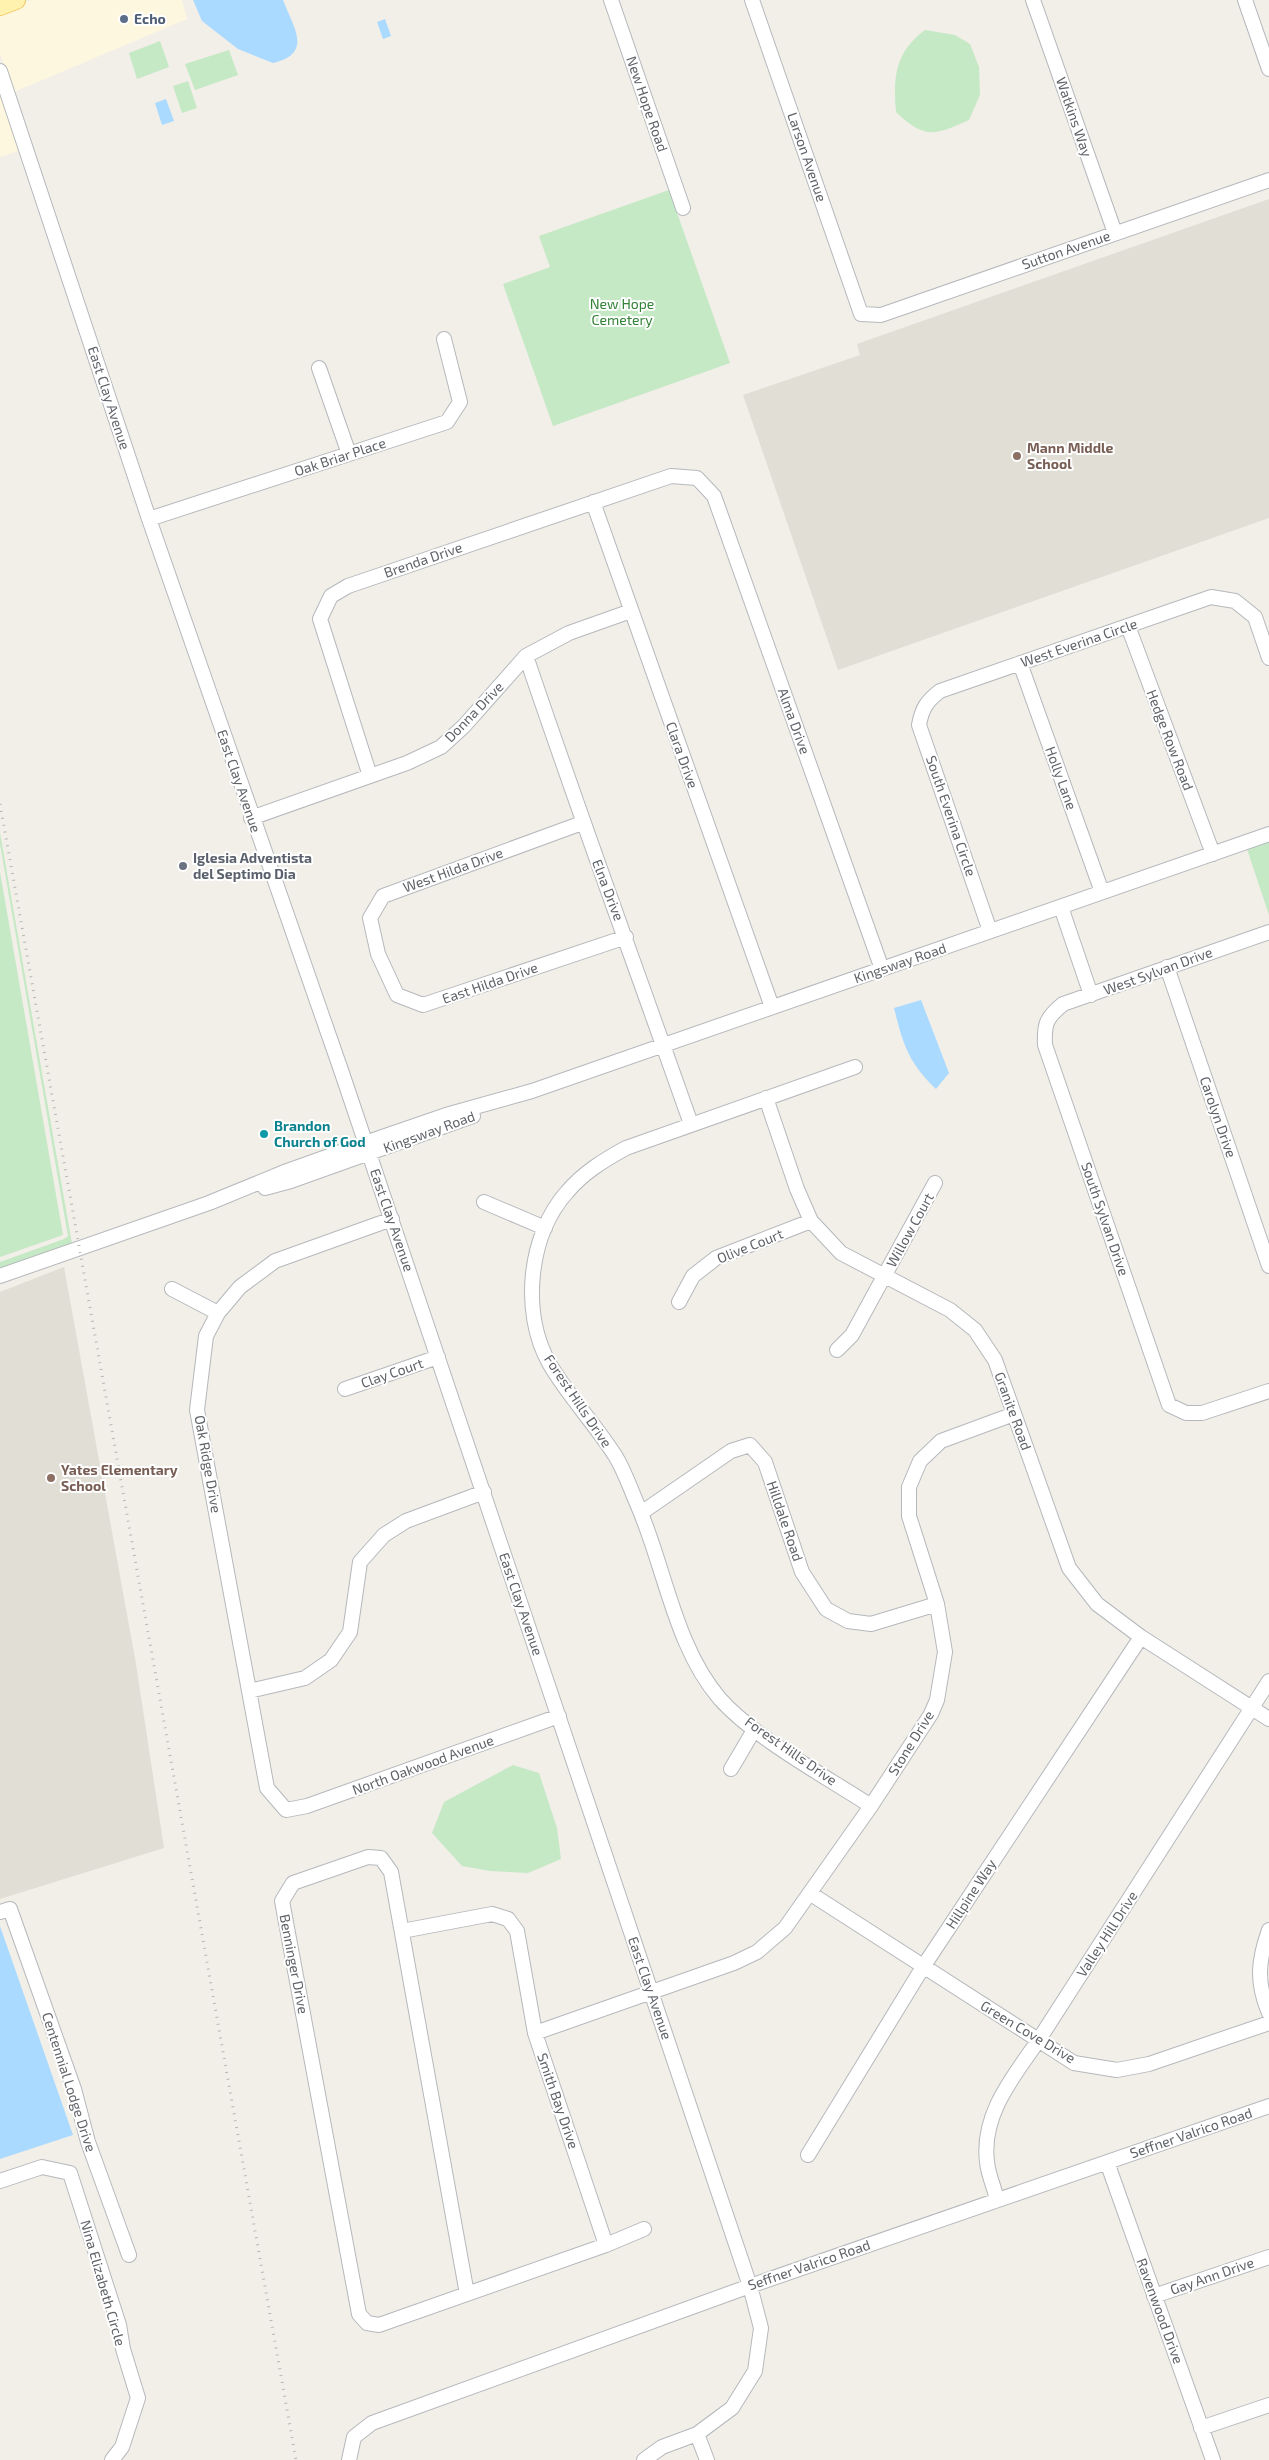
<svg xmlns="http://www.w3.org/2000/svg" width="1269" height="2460" viewBox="0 0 1269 2460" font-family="'Exo 2',sans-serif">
	<rect width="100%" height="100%" fill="#f1efe8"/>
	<path fill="#fef7e0" d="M32 0H182L187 19 14 92 0 54V11Z
		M0 87 21 150 0 157Z"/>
	<path fill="#e1ded6" d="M1269 199V518L838 670 743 395 860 355 857 344Z
		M64 1267 136 1664 164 1848 0 1899V1292Z"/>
	<path fill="#c5e8c5" d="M925 30 955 35 970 44 979 67 980 95 969 120C933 136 925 139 896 112 893 78 895 52 925 30Z
		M160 41 169 67 137 79 129 53Z
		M229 50 238 75 195 90 185 64Z
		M188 81 197 108 182 113 173 86Z
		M669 190 730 363 553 426 503 284 550 267 539 236Z
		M0 833 72 1244 0 1270V1262L64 1239 68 1236 0 844Z
		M1269 842V915L1247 849Z
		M0 872 63 1235 0 1257Z
		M513 1765 539 1773 557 1828 561 1859 528 1873 490 1871 462 1866 432 1833 444 1802Z"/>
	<path fill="#aadaff" d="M193 0H283C293 27 314 53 273 63L238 49 202 21Z
		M385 19 391 36 383 39 377 22Z
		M166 99 174 121 162 125 155 103Z
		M921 1000 949 1073 936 1089C908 1062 903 1044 894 1008Z
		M0 1926 73 2135 0 2159Z"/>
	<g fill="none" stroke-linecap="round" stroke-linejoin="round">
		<defs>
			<path id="minor" d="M611 0 683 208
				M752 0 861 314 881 315 1269 180
				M1033 0 1115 233
				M1245 0 1269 69
				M0 71 149 519 342 1073 750 2286 761 2328 755 2371 732 2408 697 2434 662 2447 644 2460
				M319 368 349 454
				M593 502 772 1007
				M149 519 447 422 460 402 444 339
				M1128 626 1213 854
				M526 656C579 813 636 968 691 1124
				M1020 663 1102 892
				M370 776 320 619 331 596 348 586 671 476 697 478 714 496 882 969
				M251 818 407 763 441 747 464 726 526 656 569 633 631 611
				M582 823 383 896 370 918 378 954 397 995 423 1005 626 937
				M1061 907 1091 995
				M990 931 919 725C922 708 927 701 940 691L1211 597 1235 601 1255 617 1269 658
				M1269 932 1063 1004C1046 1018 1044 1024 1045 1045L1169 1405 1186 1413H1202L1269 1391
				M1167 967 1269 1266
				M855 1067 626 1148C604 1160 583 1173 567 1192 528 1236 521 1312 549 1363 568 1396 596 1425 616 1457 625 1472 631 1490 638 1506 665 1568 675 1647 720 1699 756 1739 825 1776 871 1806
				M766 1098 797 1189 811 1221 841 1253 950 1310 975 1330 995 1360 1069 1568 1097 1604 1141 1637 1269 1719
				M265 1188 291 1181 473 1116
				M484 1202 545 1228
				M392 1219 275 1261 240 1287 218 1313 206 1336 197 1410 267 1788 286 1810 307 1806 559 1716
				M0 1276 209 1203 287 1171 382 1137 446 1115 532 1091 1269 834
				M172 1289 218 1313
				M679 1302 693 1276 716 1258 811 1221
				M837 1350 852 1335 935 1183
				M345 1389 438 1357
				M641 1513 731 1451 750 1445 765 1462 802 1572 826 1609 848 1621 871 1624 937 1604
				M249 1691 305 1678 331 1660 350 1632 360 1562 384 1535 406 1521 484 1492
				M731 1769 754 1730
				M811 1894 1074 2063 1117 2070 1149 2064 1269 2023
				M0 1912 10 1909 74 2089 88 2142 129 2255
				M1269 1930C1258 1961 1256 1982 1269 2013
				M402 1931 492 1914 508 1919 517 1931 535 2033 606 2245
				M535 2033 734 1963 757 1952 785 1928 871 1806 931 1714 937 1700 945 1652 937 1604 909 1516V1487L920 1461 941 1441 1014 1414
				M808 2155 923 1967 1141 1637
				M1107 2162 1213 2460
				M0 2181 42 2167 70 2173 119 2325 123 2349 138 2398 122 2447 112 2460
				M997 2199C994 2187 988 2174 987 2162 981 2115 1013 2077 1038 2041L1269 1681
				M467 2294 391 1872 381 1858 368 1857 293 1883 282 1901 359 2314 367 2323 379 2325 606 2245 644 2229
				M1154 2296 1269 2257
				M1201 2428 1269 2405
				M697 2434 707 2460
				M349 2460 354 2437 372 2423 750 2286 1269 2106"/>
			<path id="major" d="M0 6 16 0"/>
		</defs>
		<use href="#minor" stroke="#b5b8bc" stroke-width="16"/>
		<use href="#major" stroke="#f2c960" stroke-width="20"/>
		<use href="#minor" stroke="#fff" stroke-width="14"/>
		<use href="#major" stroke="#fff2af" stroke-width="18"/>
		<path stroke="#b6b7b8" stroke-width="3" stroke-dasharray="1 6" stroke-linecap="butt" d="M0 804 296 2460"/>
	</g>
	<circle fill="#5c6f8a" stroke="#fff" stroke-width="2" cx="124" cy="19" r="5"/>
	<g fill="#8d6e63" stroke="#fff" stroke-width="2">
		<circle cx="1017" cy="456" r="5"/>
		<circle cx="51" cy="1478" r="5"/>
	</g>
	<circle fill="#6b7280" stroke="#fff" stroke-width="2" cx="183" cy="866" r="5"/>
	<circle fill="#0f9aa8" stroke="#fff" stroke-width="2" cx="264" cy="1134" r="5"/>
	<g text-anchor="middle" stroke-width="4" stroke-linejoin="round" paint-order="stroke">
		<g font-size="14" font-weight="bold" fill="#4e5e75" stroke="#fff" text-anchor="start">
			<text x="134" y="24">Echo</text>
		</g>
		<g font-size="14" fill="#5f6368" stroke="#fff">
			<text transform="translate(647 104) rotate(71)" y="5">New Hope Road</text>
			<text transform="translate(1074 117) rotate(71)" y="5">Watkins Way</text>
			<text transform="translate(807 157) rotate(71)" y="5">Larson Avenue</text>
			<text transform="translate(1066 250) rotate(-19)" y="5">Sutton Avenue</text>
			<text transform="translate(109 398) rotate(72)" y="5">East Clay Avenue</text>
			<text transform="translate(340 457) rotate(-18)" y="5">Oak Briar Place</text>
			<text transform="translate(423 560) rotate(-19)" y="5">Brenda Drive</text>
			<text transform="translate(1079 643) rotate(-19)" y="5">West Everina Circle</text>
			<text transform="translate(474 712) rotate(-46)" y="5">Donna Drive</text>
			<text transform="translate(794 721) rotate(70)" y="5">Alma Drive</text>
			<text transform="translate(1170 740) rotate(69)" y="5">Hedge Row Road</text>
			<text transform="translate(682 755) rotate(70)" y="5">Clara Drive</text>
			<text transform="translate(1061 778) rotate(70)" y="5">Holly Lane</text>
			<text transform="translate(239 781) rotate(71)" y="5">East Clay Avenue</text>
			<text transform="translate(951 816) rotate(71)" y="5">South Everina Circle</text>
			<text transform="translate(453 870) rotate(-20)" y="5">West Hilda Drive</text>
			<text transform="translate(608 890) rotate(69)" y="5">Elna Drive</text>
			<text transform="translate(900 963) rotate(-19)" y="5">Kingsway Road</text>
			<text transform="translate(1158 971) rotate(-20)" y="5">West Sylvan Drive</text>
			<text transform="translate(490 983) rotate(-19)" y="5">East Hilda Drive</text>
			<text transform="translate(1218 1117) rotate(71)" y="5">Carolyn Drive</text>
			<text transform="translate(429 1132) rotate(-20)" y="5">Kingsway Road</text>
			<text transform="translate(1105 1219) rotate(71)" y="5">South Sylvan Drive</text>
			<text transform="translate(392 1220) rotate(71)" y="5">East Clay Avenue</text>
			<text transform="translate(910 1230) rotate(-61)" y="5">Willow Court</text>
			<text transform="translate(750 1246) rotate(-22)" y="5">Olive Court</text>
			<text transform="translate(392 1373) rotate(-19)" y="5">Clay Court</text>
			<text transform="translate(578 1401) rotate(56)" y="5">Forest Hills Drive</text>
			<text transform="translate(1013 1411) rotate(70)" y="5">Granite Road</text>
			<text transform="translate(208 1464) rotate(80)" y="5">Oak Ridge Drive</text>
			<text transform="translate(785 1521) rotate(71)" y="5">Hilldale Road</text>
			<text transform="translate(521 1604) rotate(71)" y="5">East Clay Avenue</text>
			<text transform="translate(911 1743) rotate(-58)" y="5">Stone Drive</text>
			<text transform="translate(791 1751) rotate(35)" y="5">Forest Hills Drive</text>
			<text transform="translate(423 1765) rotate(-20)" y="5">North Oakwood Avenue</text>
			<text transform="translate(971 1894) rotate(-57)" y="5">Hillpine Way</text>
			<text transform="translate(1107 1934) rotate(-57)" y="5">Valley Hill Drive</text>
			<text transform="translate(294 1964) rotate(79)" y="5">Benninger Drive</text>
			<text transform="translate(650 1988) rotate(71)" y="5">East Clay Avenue</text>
			<text transform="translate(1028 2032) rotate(31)" y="5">Green Cove Drive</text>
			<text transform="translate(69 2082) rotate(72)" y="5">Centennial Lodge Drive</text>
			<text transform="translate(558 2101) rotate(71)" y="5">Smith Bay Drive</text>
			<text transform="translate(1191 2133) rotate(-19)" y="5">Seffner Valrico Road</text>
			<text transform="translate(809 2265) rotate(-19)" y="5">Seffner Valrico Road</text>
			<text transform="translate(1212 2276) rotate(-19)" y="5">Gay Ann Drive</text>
			<text transform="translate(103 2283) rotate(74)" y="5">Nina Elizabeth Circle</text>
			<text transform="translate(1160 2311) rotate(70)" y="5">Ravenwood Drive</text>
		</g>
		<g font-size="14" fill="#348238" stroke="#fff">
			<text x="622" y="309">New Hope<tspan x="622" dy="16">Cemetery</tspan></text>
		</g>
		<g font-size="14" font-weight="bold" fill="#785e54" stroke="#fff" text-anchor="start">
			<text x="1027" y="453">Mann Middle<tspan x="1027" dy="16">School</tspan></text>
			<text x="61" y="1475">Yates Elementary<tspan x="61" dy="16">School</tspan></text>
		</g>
		<g font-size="14" font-weight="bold" fill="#5b616d" stroke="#fff" text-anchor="start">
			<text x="193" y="863">Iglesia Adventista<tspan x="193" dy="16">del Septimo Dia</tspan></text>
		</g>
		<g font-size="14" font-weight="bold" fill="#0d838f" stroke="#fff" text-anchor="start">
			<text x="274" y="1131">Brandon<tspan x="274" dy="16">Church of God</tspan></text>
		</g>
	</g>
</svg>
